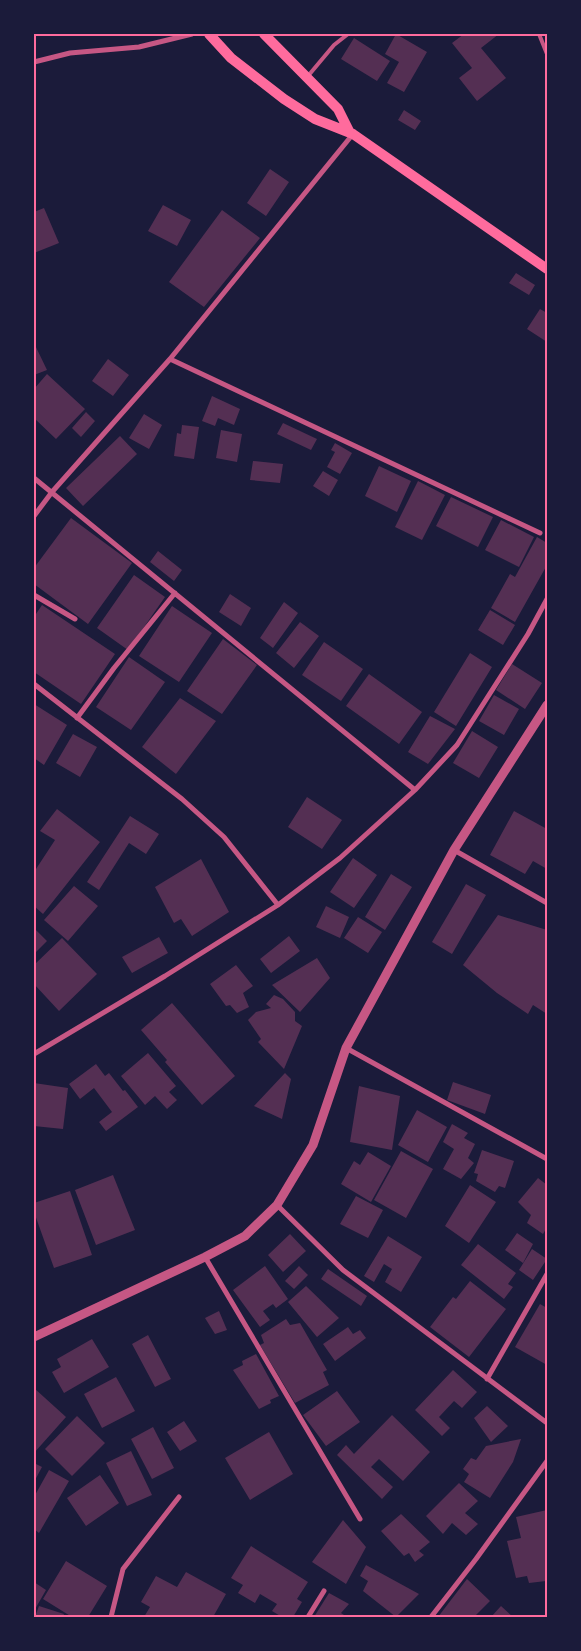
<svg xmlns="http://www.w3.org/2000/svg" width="581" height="1651" viewBox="0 0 581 1651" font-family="'Times New Roman',serif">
	<rect width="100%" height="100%" fill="#1b1b3a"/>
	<path fill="#542f53" d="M396 34 427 52 404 92 387 83 399 62 385 54Z
		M464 34H499L481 48 506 78 477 101 459 78 472 68 452 43Z
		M354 38 390 61 377 81 341 59Z
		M404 110 421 121 415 130 398 120Z
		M270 169 289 182 266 216 247 203Z
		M163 205 191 220 177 246 148 231Z
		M44 208 59 243 34 253V212Z
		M222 210 260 238 204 307 169 282Z
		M516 273 535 285 529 295 509 283Z
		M540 309 547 313V342L527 329Z
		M34 343 47 370 34 375Z
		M108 359 129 375 113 396 92 381Z
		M47 374 85 409 56 439 34 418V389Z
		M212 396 240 409 234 425 218 418 215 426 202 421Z
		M86 412 95 421 81 437 72 428Z
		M144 414 162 425 149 449 129 438Z
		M283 423 317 439 311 450 277 434Z
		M182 425 199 427 194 459 174 456 177 433 181 434Z
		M221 430 242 434 237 462 216 458Z
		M120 436 137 454 83 506 66 488Z
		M335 443 352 453 340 474 327 467 335 452 331 450Z
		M253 461 283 464 280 483 250 480Z
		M379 466 411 481 397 512 365 496Z
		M323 471 338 480 329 496 313 486Z
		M418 481 445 495 422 540 395 527Z
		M451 497 493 517 478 547 436 526Z
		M71 518 132 563 88 624 34 584V568Z
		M501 520 534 537 519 567 485 550Z
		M537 537 547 543V565L515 622 491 608 510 574 515 577Z
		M158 551 182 570 174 581 150 562Z
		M134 575 165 597 128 650 97 628Z
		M230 594 251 608 241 626 219 612Z
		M284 602 298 613 273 648 260 638Z
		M42 605 115 654 81 704 34 672V617Z
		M172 606 212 633 179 682 139 656Z
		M490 610 515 625 503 645 478 630Z
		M300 622 319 636 294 668 276 653Z
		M223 639 257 665 222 714 187 691Z
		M324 642 363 669 341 701 302 675Z
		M470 653 492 667 456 726 434 712Z
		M129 657 165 682 131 730 96 707Z
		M512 664 542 683 525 709 496 690Z
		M369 674 422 712 399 744 346 706Z
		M494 695 519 709 504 735 479 721Z
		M180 698 216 721 176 774 142 747Z
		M34 704 67 725 44 765 34 758Z
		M430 716 455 729 428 764 408 752Z
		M472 731 498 747 479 778 453 763Z
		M73 734 97 747 80 777 56 763Z
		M307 797 342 820 322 849 288 827Z
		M57 809 100 842 43 914 34 906V868L36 869 55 840 40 831Z
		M514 811 547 829V869L533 861 525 874 490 855Z
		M130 816 159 834 146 854 129 843 99 890 87 882Z
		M353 858 377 875 354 908 330 892Z
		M201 859 229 912 192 936 181 919 174 923 155 887Z
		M391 874 412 887 385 930 365 917Z
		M466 884 486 895 452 954 432 942Z
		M74 886 98 906 68 941 44 920Z
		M326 906 349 917 340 938 316 927Z
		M498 915 547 930V1014L533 1005 528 1014 497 993 463 965Z
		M358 917 382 932 368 953 344 938Z
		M34 928 47 941 34 954Z
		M289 936 300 951 271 973 260 959Z
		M159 937 168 953 132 973 122 957Z
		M62 938 97 974 59 1011 34 984V965Z
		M317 958 330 978 300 1012 272 985Z
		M236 965 253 986 243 993 249 1007 237 1013 230 1005 226 1006 210 984Z
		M274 995 283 999 295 1012V1021L302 1026 284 1069 258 1042 261 1039 248 1020 256 1012 271 1008 266 1004Z
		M172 1003 235 1076 202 1105 165 1062 167 1060 141 1030Z
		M148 1053 176 1086 169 1092 177 1100 167 1109 155 1096 145 1105 121 1076Z
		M96 1064 105 1076 109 1073 123 1091 125 1090 138 1107 106 1131 99 1122 112 1112 94 1088 80 1099 69 1084Z
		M285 1073 291 1079 282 1119 254 1106Z
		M453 1082 491 1095 485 1114 447 1100Z
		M34 1083 68 1088 63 1129 34 1126Z
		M359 1086 400 1096 392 1150 350 1142Z
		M417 1110 447 1127 428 1162 398 1145Z
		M452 1124 468 1133 464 1138 475 1144 468 1158 474 1163 461 1179 443 1169 454 1149 443 1142Z
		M482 1150 514 1161 505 1188 499 1186 495 1192 476 1181 478 1174 474 1173Z
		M401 1151 433 1169 406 1218 374 1200Z
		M368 1152 391 1166 371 1202 341 1184 354 1161 360 1165Z
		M113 1175 135 1230 96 1245 75 1190Z
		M538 1178 547 1185V1227L543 1234 527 1223 531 1215 518 1202Z
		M470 1185 496 1202 469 1243 445 1226Z
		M70 1191 92 1255 54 1268 34 1212V1203Z
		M356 1196 383 1210 368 1238 340 1224Z
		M517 1233 533 1244 523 1263 505 1250Z
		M290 1234 306 1251 283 1272 268 1255Z
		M388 1236 422 1257 401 1292 385 1282 392 1269 384 1264 374 1282 364 1276Z
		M478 1244 516 1273 508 1284 513 1287 504 1299 461 1265Z
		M532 1249 547 1259 533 1280 519 1270Z
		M265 1266 288 1299 276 1308 273 1304 263 1311 270 1320 260 1327 233 1290Z
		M299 1266 308 1275 294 1289 285 1281Z
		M328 1269 367 1296 361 1306 321 1279Z
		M470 1281 506 1309 469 1357 430 1327 453 1297 456 1299Z
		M306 1286 339 1318 317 1337 288 1302Z
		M540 1304 547 1308V1365L515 1347Z
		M219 1311 227 1330 215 1334 205 1318Z
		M286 1319 290 1325 300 1323 327 1370 323 1372 329 1385 295 1403 260 1345 264 1343 261 1335Z
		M348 1327 353 1334 360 1330 366 1338 335 1361 323 1344Z
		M148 1335 171 1379 155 1387 132 1344Z
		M92 1339 109 1367 64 1393 52 1372 61 1367 57 1359Z
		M256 1354 279 1396 270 1400 271 1403 259 1409 233 1370 243 1365 242 1361Z
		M453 1370 477 1392 462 1408 454 1401 439 1417 450 1428 442 1436 415 1410Z
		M116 1377 135 1411 102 1428 84 1394Z
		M34 1388 66 1417 34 1453Z
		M337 1391 360 1422 326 1446 303 1415Z
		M487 1406 508 1426 491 1442 474 1418Z
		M392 1415 430 1452 403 1481 379 1459 371 1467 393 1487 382 1499 337 1455 346 1445 354 1454Z
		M77 1416 105 1443 72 1476 45 1449Z
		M184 1421 197 1441 180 1451 167 1432Z
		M153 1427 174 1468 152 1479 131 1439Z
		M269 1432 293 1474 250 1500 225 1458Z
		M521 1439 513 1462 490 1498 464 1482 469 1474 463 1469 471 1458 476 1460 486 1446Z
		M131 1451 152 1495 127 1506 106 1463Z
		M34 1463 42 1467 34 1482Z
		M49 1470 69 1481 39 1533 34 1529V1497Z
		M100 1475 119 1503 86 1526 67 1498Z
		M459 1483 478 1501 465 1513 478 1524 466 1535 452 1523 443 1534 426 1516Z
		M547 1510V1584L546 1581 529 1583 527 1576 516 1578 507 1541 521 1538 516 1517Z
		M401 1514 430 1542 419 1551 424 1555 415 1562 409 1553 404 1556 381 1531Z
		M343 1520 366 1547 346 1584 312 1562Z
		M251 1546 308 1582 297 1599 302 1602 293 1617H282L272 1611 277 1604 260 1594 255 1603 238 1593 243 1585 231 1578Z
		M66 1561 107 1586 88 1617H72L43 1599Z
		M366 1565 419 1594 396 1617 363 1591 368 1581 360 1576Z
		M186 1572 226 1594 213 1617H144L150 1607 141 1602 156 1576 177 1587Z
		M467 1579 490 1601 474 1617H438Z
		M34 1582 46 1590 34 1611Z
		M329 1593 349 1604 341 1613 347 1617H314Z
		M39 1606 64 1614 63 1617H35Z
		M501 1606 513 1617H491Z"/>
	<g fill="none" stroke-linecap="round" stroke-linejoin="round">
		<path stroke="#c65784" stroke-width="4" d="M539 34 547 54
			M308 76 334 45 348 34"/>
		<path stroke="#c65784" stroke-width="5" d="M34 62 70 53 139 47 192 34
			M170 359 540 533
			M34 478 415 790
			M34 516 52 492 170 359 353 134
			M34 595 75 619
			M34 684 182 799 224 837 278 905
			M77 718 114 668 175 593
			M454 850 547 903
			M346 1048 547 1159
			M34 1054 165 976 278 905 340 858 415 790 457 745 528 634 547 599
			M277 1205 343 1270 547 1423
			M205 1257 360 1519
			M487 1379 547 1274
			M111 1617 123 1569 179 1497
			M308 1617 324 1591
			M431 1617 476 1559 547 1461"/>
		<path stroke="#c65784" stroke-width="9" d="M34 1337 205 1257 245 1236 277 1205 313 1145 346 1048 454 850 547 705"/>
		<path stroke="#ff6b9d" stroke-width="10" d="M209 34 231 58 284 99 315 119 353 134 547 269
			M264 34 338 109 349 131"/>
	</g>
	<rect width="581" height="1651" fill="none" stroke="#1b1b3a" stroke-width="70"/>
	<rect x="35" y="35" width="511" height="1581" fill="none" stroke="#ff6b9d" stroke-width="2"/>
</svg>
